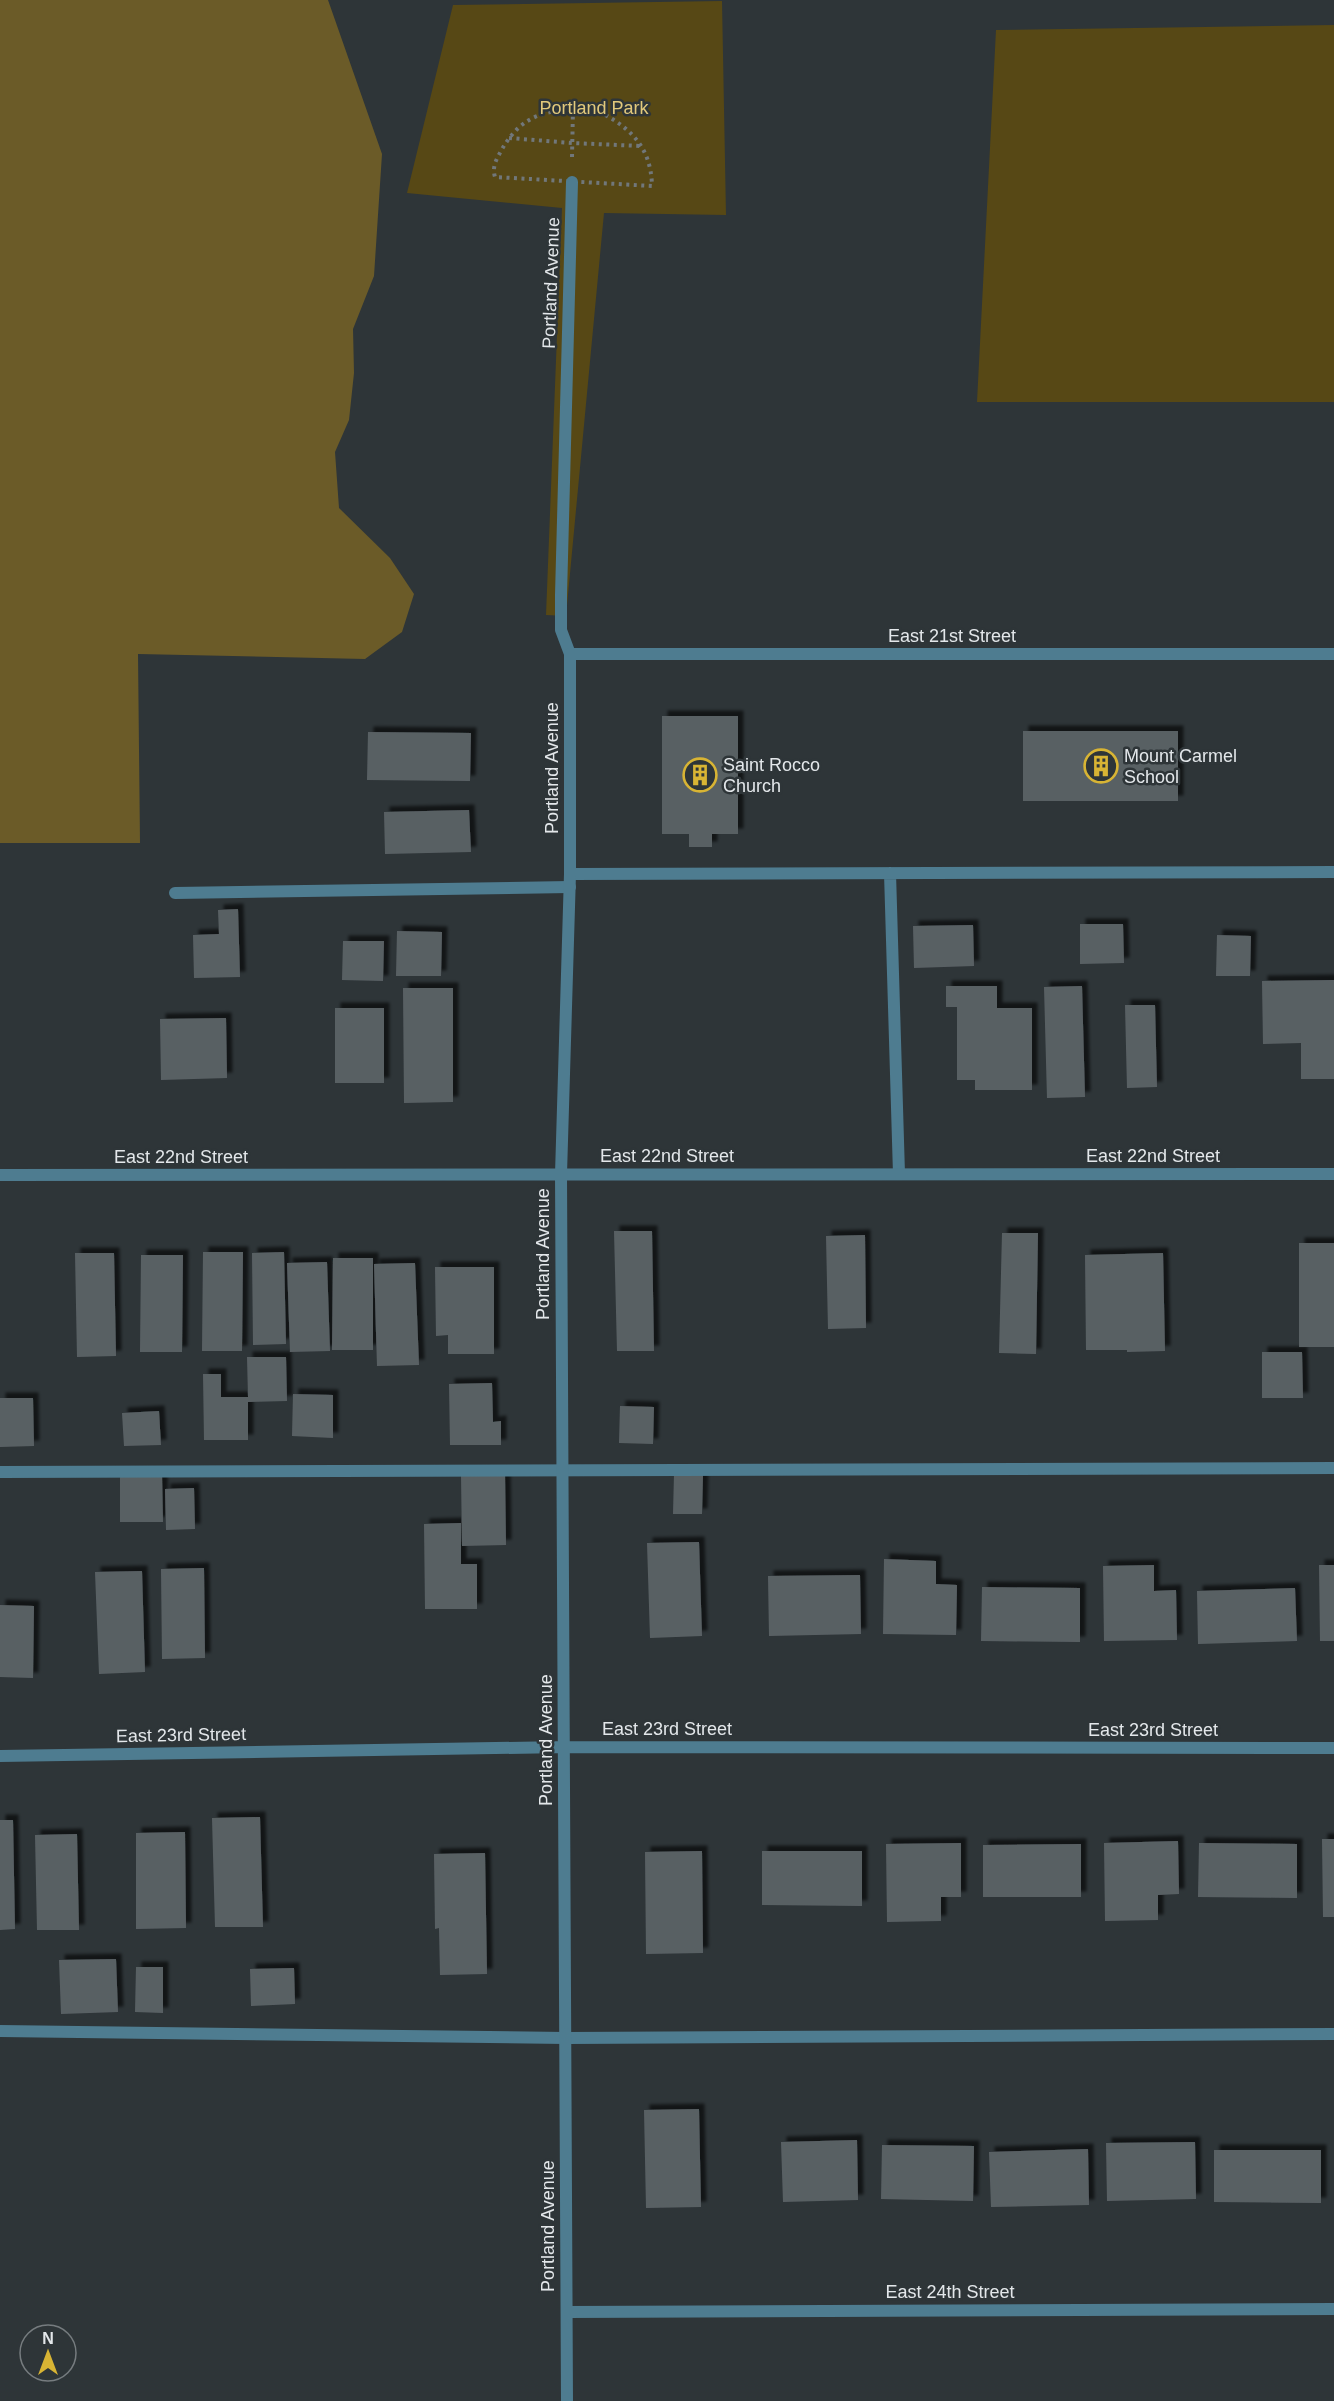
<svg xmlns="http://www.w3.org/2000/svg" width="1334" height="2401" viewBox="0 0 1334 2401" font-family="Helvetica,sans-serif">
	<defs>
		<filter id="shadow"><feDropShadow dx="5.5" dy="-5.5" stdDeviation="1.5" flood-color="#0009"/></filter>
	</defs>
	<rect width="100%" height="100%" fill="#2e3538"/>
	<path fill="#574815" d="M722 1 726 215 604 213 566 616 546 615 562 208 407 193 453 5Z
		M1334 25V402H977L996 30Z"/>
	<path fill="#6b5b28" d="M0 0H328L382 154 374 276 353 329 354 373 349 420 335 452 339 508 390 558 414 594 402 632 365 659 138 654 140 843H0Z"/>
	<path fill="#596064" filter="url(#shadow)" d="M662 716H738V834H712V847H689V834H662Z
		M1023 731H1178V801H1023Z
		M368 732 471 733 470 781 367 780Z
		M469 810 471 852 385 854 384 812Z
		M238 909 240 977 194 978 193 935 219 934 218 910Z
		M1080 924H1123L1124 963 1080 964Z
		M973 925 974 966 914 968 913 926Z
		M397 931 442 932 441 976H396Z
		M1217 935 1251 936 1250 976H1216Z
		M343 941H384L383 981 342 980Z
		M1334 980V1079H1301V1043L1263 1044 1262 981Z
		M946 986H997V1008H1032V1090H975V1080H957V1007H946Z
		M1082 986 1085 1097 1047 1098 1044 987Z
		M403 988H453V1102L404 1103Z
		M1125 1005H1155L1157 1087 1127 1088Z
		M335 1008H384V1083H335Z
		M226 1018 227 1078 161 1080 160 1019Z
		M614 1231H652L654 1351H617Z
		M1002 1233H1038L1036 1354 999 1353Z
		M865 1235 866 1328 828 1329 826 1236Z
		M1299 1243H1334V1347H1299Z
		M203 1252H243L242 1351H202Z
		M284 1252 286 1344 253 1345 252 1253Z
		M75 1253H114L116 1356 77 1357Z
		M1163 1253 1165 1351 1127 1352V1350H1086L1085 1255Z
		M141 1255H183L182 1352H140Z
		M333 1258H373V1350H332Z
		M327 1262 330 1351 290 1352 287 1263Z
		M415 1263 419 1365 377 1366 374 1264Z
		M435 1267H494V1354H448V1335L436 1336Z
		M1262 1352H1302L1303 1398H1262Z
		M247 1357H286L287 1401 248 1402V1440H204L203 1374H221V1397H248Z
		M492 1383 493 1422 501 1421V1445H450L449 1384Z
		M293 1394 333 1395V1438L292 1436Z
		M0 1398H33L34 1446 0 1447Z
		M620 1406 654 1407 653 1444 619 1443Z
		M159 1411 161 1445 124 1446 122 1413Z
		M505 1473 506 1545 462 1546 461 1474Z
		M162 1474 163 1522H120V1475Z
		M674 1474 703 1475 702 1514H673Z
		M194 1488 195 1529 166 1530 165 1489Z
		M461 1523V1564H477V1609H425L424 1524Z
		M699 1542 702 1636 650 1638 647 1543Z
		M884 1559 936 1561V1584L957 1585 956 1635 883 1634Z
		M1154 1565V1591L1176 1590 1177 1640 1104 1641 1103 1566Z
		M1319 1565H1334V1641H1320Z
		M204 1568 205 1658 162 1659 161 1569Z
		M142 1571 145 1672 99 1674 95 1572Z
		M860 1575 861 1634 769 1636 768 1576Z
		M982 1587 1080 1588V1642L981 1641Z
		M1295 1588 1297 1641 1198 1644 1197 1591Z
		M0 1605 34 1606 33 1678 0 1677Z
		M260 1817 263 1927H215L212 1818Z
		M0 1820H13L15 1929 0 1930Z
		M185 1832 186 1928 136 1929V1833Z
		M77 1834 79 1930H37L35 1835Z
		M1322 1839H1334V1917H1323Z
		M1178 1841 1179 1894 1158 1895V1920L1105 1921 1104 1843Z
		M961 1843V1897H941V1921L887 1922 886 1844Z
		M1199 1843 1297 1844V1898L1198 1897Z
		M1081 1844V1897H983V1845Z
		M702 1851 703 1953 646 1954 645 1852Z
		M762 1851H862V1906L762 1905Z
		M485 1853 487 1974 440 1975 439 1928 435 1929 434 1854Z
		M116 1959 118 2012 61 2014 59 1960Z
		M136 1967H163V2013L135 2012Z
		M294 1968 295 2004 251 2006 250 1969Z
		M699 2109 701 2207 646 2208 644 2110Z
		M857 2140 858 2200 783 2202 781 2142Z
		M1195 2142 1196 2199 1107 2201 1106 2143Z
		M882 2145 974 2146 973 2201 881 2199Z
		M1088 2149 1089 2205 991 2207 989 2152Z
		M1214 2150H1321V2203L1214 2202Z"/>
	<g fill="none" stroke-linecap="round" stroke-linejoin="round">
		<path stroke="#71777a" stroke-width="4" stroke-dasharray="3 4.5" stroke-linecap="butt" d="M592 108C627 125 651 144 652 186L495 177C492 167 496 160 501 151 523 111 551 110 592 108Z
			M509 138 572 143 641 146
			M572 157 573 109"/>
		<path stroke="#4e7c90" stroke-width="12" d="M570 654 561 630V595L572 182
			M890 873 899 1174
			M570 874 1334 872
			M175 893 570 887
			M0 1472 1334 1468
			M0 2031 566 2038 1334 2034"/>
		<path stroke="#4e7c90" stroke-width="12" d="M0 1175 1334 1174
			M0 1756 564 1747 1334 1748
			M567 2312 1334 2309
			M567 2401 561 1174 570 874V654H1334"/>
	</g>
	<defs>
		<symbol id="building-ring" viewBox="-11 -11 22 22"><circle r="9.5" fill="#2e3538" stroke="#d8b434" stroke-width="1.5"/><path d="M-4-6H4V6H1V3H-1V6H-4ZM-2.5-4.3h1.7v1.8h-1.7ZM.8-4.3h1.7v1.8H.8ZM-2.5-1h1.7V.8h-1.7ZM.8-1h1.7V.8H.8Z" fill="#d8b434"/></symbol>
	</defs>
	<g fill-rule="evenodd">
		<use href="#building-ring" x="1082" y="747" width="38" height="38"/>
		<use href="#building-ring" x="681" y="756" width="38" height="38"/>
	</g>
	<g text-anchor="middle" stroke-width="5" stroke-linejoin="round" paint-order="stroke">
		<g font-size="18" fill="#e2c97b" stroke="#2e3538">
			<text x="594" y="114">Portland Park</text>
		</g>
		<g font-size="18" fill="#e3e7ea" stroke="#2e3538">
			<text transform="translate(551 283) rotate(-88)" y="6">Portland Avenue</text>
			<text x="952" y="642">East 21st Street</text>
			<text transform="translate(552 768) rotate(-90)" y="6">Portland Avenue</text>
			<text x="667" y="1162">East 22nd Street</text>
			<text x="1153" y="1162">East 22nd Street</text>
			<text x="181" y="1163">East 22nd Street</text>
			<text transform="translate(543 1254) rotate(-90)" y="6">Portland Avenue</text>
			<text x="667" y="1735">East 23rd Street</text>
			<text x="1153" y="1736">East 23rd Street</text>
			<text transform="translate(181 1735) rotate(-1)" y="6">East 23rd Street</text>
			<text transform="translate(546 1740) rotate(-90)" y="6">Portland Avenue</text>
			<text transform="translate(548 2226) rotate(-90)" y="6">Portland Avenue</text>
			<text x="950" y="2298">East 24th Street</text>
		</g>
		<g font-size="18" fill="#e3e7ea" stroke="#2e3538" text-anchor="start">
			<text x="1124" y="762">Mount Carmel<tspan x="1124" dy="21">School</tspan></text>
			<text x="723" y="771">Saint Rocco<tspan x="723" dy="21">Church</tspan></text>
		</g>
	</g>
	<g transform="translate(48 2353)"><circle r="28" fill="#2e3538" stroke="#767c7f" stroke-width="1.5"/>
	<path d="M0-4.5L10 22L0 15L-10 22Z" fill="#d8b434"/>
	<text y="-9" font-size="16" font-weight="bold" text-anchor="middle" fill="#e3e7ea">N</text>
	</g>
</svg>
